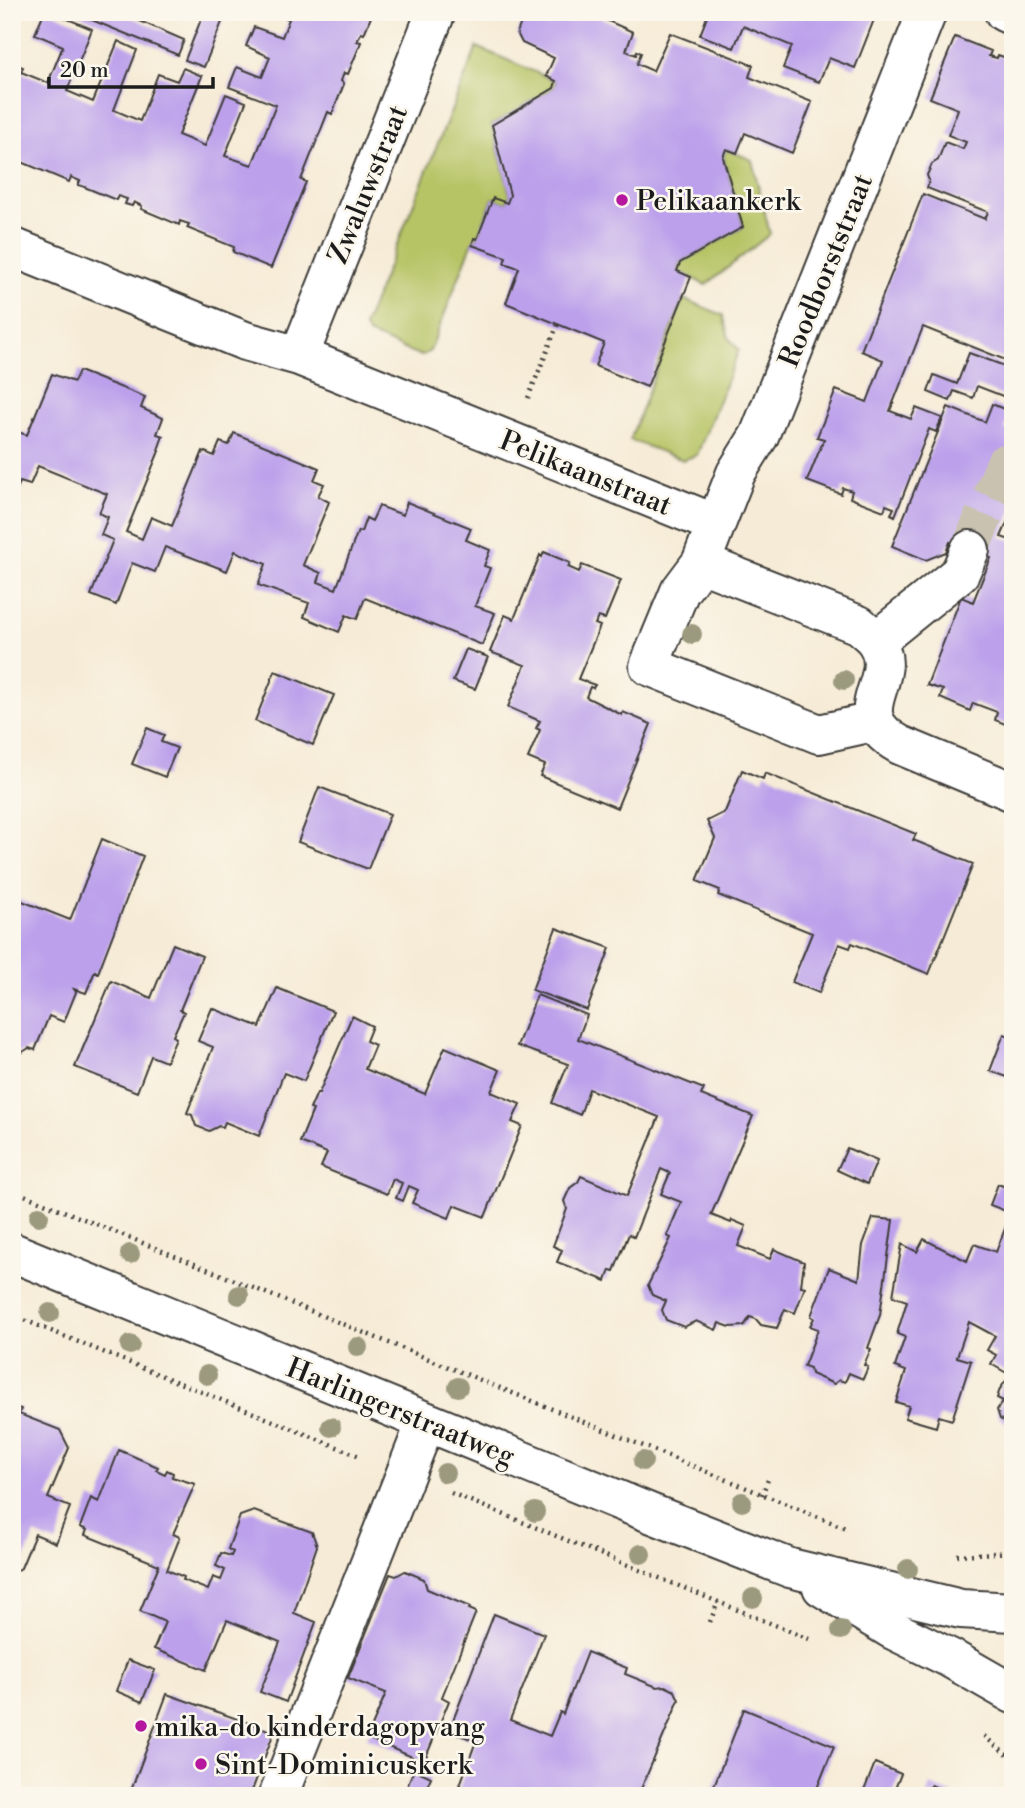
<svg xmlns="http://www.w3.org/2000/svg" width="1025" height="1808" viewBox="0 0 1025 1808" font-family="'Libre Bodoni',serif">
	<rect width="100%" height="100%" fill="#fbf7ec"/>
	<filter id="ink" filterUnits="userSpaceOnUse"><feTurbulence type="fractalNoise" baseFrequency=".0143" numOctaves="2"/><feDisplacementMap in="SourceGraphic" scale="14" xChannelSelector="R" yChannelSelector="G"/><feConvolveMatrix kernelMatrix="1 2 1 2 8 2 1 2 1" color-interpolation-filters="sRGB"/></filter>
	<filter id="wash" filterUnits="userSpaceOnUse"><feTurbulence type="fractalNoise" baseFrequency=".00686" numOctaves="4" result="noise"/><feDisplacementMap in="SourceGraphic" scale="28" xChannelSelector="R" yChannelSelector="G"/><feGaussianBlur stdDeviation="1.57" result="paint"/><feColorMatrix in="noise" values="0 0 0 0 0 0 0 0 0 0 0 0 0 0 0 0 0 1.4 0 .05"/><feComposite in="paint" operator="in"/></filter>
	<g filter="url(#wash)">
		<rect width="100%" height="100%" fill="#f6ebd6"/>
		<path fill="#b7c466" stroke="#6a7041" stroke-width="2" d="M477 47 556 81 554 88 492 125 510 195 507 203 493 198 477 239H474L430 351 421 356 368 334 364 326Z
			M726 149 752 160 770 234 706 285 677 271 680 263 743 227 723 157Z
			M683 299 723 315 729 338 739 350 697 455 683 460 630 440Z"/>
		<g id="blocks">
			<path fill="#bca0eb" d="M44 12H51L92 29 67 91 93 102 118 41 137 50 114 110 140 121 158 74 177 81 183 68 202 76 178 135 205 146 226 94 246 102 225 156 252 165 276 105 229 87 237 67 262 77 270 57 246 46 254 27 282 37 289 19 273 12H373L364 34 361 33 357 41 361 42 360 45 348 74 344 73 341 81 344 84 332 114 328 112 315 145 301 180 306 182 271 268 233 252 234 247 187 228 189 224 180 221 179 225 141 209 142 206 134 202 132 206 125 204 127 199 118 196 116 200 82 186 78 185 80 181 71 177 69 182 22 162 20 166 12 163V78L17 65 23 67 21 72 48 83 63 46 35 34Z
				M72 12H119L184 40 178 55Z
				M204 12H226L204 67 185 60Z
				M525 12H588L633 32 626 51 636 55 637 51 641 53 637 64 653 71 670 33 753 65 749 77 812 102 792 153 745 133 737 153 726 149 723 157 743 227 680 263 677 271 691 277 647 387 595 366 604 343 506 303 519 268 504 263 506 257 472 245 474 238 477 239 493 198 507 203 510 195 492 125 554 88 556 81 546 76 554 58 522 43 517 33Z
				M709 12H877L855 68 829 58 819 82 783 68 792 46 743 26 734 48 700 35Z
				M955 37 991 51 989 56 997 58 998 55 1013 60V363L923 327 890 411 911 419 916 408 942 418 936 432 929 429 895 516 891 514 894 508 886 505 884 511 850 498 852 491 843 488 841 494 807 481 824 439 817 437 836 390 867 402 883 360 861 351 923 194 985 219 988 212 927 188 929 181 927 175 932 164 938 160 945 142 963 149 966 142 948 135 958 109 930 98Z
				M969 353 1013 369V400L977 386 973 398 954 391 950 401 928 392 934 375 957 384Z
				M79 371 145 397 141 408 163 418 157 434 163 436 158 450 159 451 126 532 142 539 151 517 172 526 203 451 214 456 220 442 229 445 234 433 319 468 314 480 324 484 318 496 329 502 303 565 321 573 318 582 336 589 358 531 361 532 366 518 372 521 379 506 403 515 407 502 471 528 466 540 490 550 484 566 490 568 475 606 495 613 482 645 365 598 357 619 346 615 339 632 304 617 309 603 258 585 266 564 235 551 227 571 165 547 155 572 132 563 116 605 91 595 113 540 101 535 108 517 99 513 107 494 38 466 30 485 20 482 12 501V447L18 432 27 435 52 374 74 382Z
				M992 404 1011 412 1005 429 1013 433V509L1001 537 1013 541V727L995 720 997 712 973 703 970 711 940 698 943 690 927 685 961 597 973 602 991 558 950 542 946 552 926 560 892 546 948 407 985 422Z
				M544 552 570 563 568 567 579 572 582 565 621 580 605 619 598 617 595 624 600 626 578 679 595 685 593 688 590 687 586 697 622 715 623 712 651 724 617 808 540 776 545 765 528 758 540 730 536 728 540 721 508 707 525 665 490 652 505 615 514 619 540 555 542 557Z
				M466 649 488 657 475 689 453 681Z
				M275 671 334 695 313 745 255 721Z
				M147 728 164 735 161 742 177 748 165 777 132 764Z
				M742 770 763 779 765 773 916 834 913 840 973 864 929 974 852 943 850 948 839 944 819 993 792 982 812 933 718 895 720 890 697 881 715 838 707 821 725 812Z
				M319 787 390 814 368 869 298 842Z
				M102 839 143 856 98 973 95 971 86 993 74 989 76 992 64 1022 49 1016 35 1050 29 1048 21 1053 12 1050V897L70 920Z
				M556 928 610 948 587 1010 532 990Z
				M173 944 202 956 180 1010 184 1012 173 1036 176 1038 166 1062 151 1056 137 1092 75 1067 111 981 151 998Z
				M277 988 333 1011 304 1081 284 1073 259 1136 225 1122 223 1127 219 1126 209 1131 196 1126 192 1115 187 1113 213 1047 198 1041 212 1008 260 1027Z
				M537 995 587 1015 578 1039 704 1089 701 1095 753 1116 711 1215 731 1223 732 1220 746 1226 738 1246 770 1259 774 1249 804 1262 801 1286 805 1287 795 1313 785 1309 777 1328 761 1325 756 1319 750 1317 744 1326 730 1327 719 1323 716 1330 696 1321 684 1327 666 1320 662 1310 666 1301 652 1295 648 1285 671 1238 667 1236 681 1202 661 1194 670 1173 661 1169 634 1237 629 1234 614 1271 610 1270 606 1281 557 1262 562 1250 553 1246 567 1209 564 1201 570 1188 578 1182 581 1176 627 1196 659 1117 589 1089 580 1115 552 1103 568 1064 517 1046Z
				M352 1016 372 1026 366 1041 375 1045 365 1069 425 1094 445 1047 500 1070 491 1092 520 1104 512 1122 522 1126 485 1217 454 1205 449 1218 412 1203 418 1190 409 1186 403 1201 396 1198 402 1183 393 1179 387 1194 321 1167 327 1153 300 1142 313 1110 310 1109 317 1093H319Z
				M1004 1034 1013 1037V1079L990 1071Z
				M847 1148 877 1161 867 1184 837 1170Z
				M998 1184 1013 1190V1317L1010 1322 1013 1324V1426L1000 1419 997 1410 1003 1401 997 1398 1000 1389 1010 1375 991 1364 996 1355 987 1350 995 1336 969 1322 957 1357 971 1361 952 1420 939 1416 936 1427 905 1418 909 1406 896 1402 906 1371 895 1367 905 1337 897 1334 907 1301 893 1296 902 1244 917 1252 924 1239 967 1261 974 1244 996 1252 1011 1213 990 1205Z
				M873 1218 893 1220 880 1315 868 1348 871 1349 864 1365 868 1367 863 1379 849 1373 845 1382 839 1380 834 1384 811 1374 810 1368 804 1366 818 1329 810 1326 814 1318 811 1316 829 1268 859 1280 863 1245Z
				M12 1406 21 1409 19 1414 60 1430 69 1448 48 1498 70 1507 56 1543 35 1534 21 1568 14 1572 12 1571Z
				M119 1450 158 1467 156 1470 165 1474 167 1470 173 1473 172 1477 195 1484 173 1534 180 1537 167 1570 184 1577 183 1580 208 1590 213 1577 221 1580 225 1570 216 1566 221 1553 231 1556 233 1552 228 1549 240 1516 254 1511 312 1532 317 1546 294 1613 316 1622 286 1702 260 1692 280 1642 227 1620 206 1670 154 1649 165 1622 140 1611 159 1565 85 1535 87 1530 80 1527 91 1498 99 1502Z
				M405 1571 424 1579 427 1589 470 1607 469 1609 476 1612 442 1697 449 1701 424 1762 367 1738 386 1693 348 1678 390 1574 396 1576Z
				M494 1614 544 1634 510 1720 550 1736 560 1712 563 1714 587 1652 627 1668 625 1674 657 1687 665 1686 675 1691 679 1700 638 1796H591L579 1791 577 1796H456L476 1741 449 1731Z
				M128 1660 155 1670 142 1702 116 1691Z
				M167 1694 274 1732 250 1796H129Z
				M744 1709 834 1746 814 1796H710Z
				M875 1763 901 1774 892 1796H862Z
				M414 1769 431 1777 423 1796H403Z
				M931 1785 956 1796H927Z"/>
		</g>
	</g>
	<g filter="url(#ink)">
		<use href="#blocks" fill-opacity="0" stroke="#3d3b38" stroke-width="2"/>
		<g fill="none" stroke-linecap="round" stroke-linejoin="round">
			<path stroke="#cac2b1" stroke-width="38" stroke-dasharray="38 19" stroke-linecap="butt" d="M970 550 1005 463 1013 461"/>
			<defs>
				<path id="minor" d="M1004 12 1013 16
					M12 247 245 341 299 356 716 524 701 563 859 625C864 630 870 634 875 640 904 680 839 711 900 745L1013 792
					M299 356 436 12
					M716 524 736 473 759 436 927 12
					M701 563 680 591 649 666 819 734 873 722
					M876 641 960 573 970 550
					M278 1796 426 1422"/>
				<path id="major" d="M12 1252 650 1513 790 1568 961 1609 1013 1612
					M822 1587 893 1630 950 1658 1013 1694"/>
			</defs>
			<use href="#minor" stroke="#3d3b38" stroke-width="42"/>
			<use href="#major" stroke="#3d3b38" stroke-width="42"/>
			<path stroke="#3d3b38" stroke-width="4.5" stroke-dasharray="2 5" stroke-linecap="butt" d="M528 398 558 324
				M12 1190 848 1529
				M12 1315 362 1457
				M451 1493 809 1639
				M762 1495 769 1477
				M957 1555 1013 1552
				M710 1622 718 1602
				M984 1736 1013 1760"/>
			<use href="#minor" stroke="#fff" stroke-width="38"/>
			<use href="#major" stroke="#fff" stroke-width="38"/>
		</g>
		<g fill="#9c9a7e">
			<circle cx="692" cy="634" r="10"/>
			<circle cx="844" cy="680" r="10"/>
			<circle cx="39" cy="1216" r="10"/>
			<circle cx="130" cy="1254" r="10"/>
			<circle cx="239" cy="1295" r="10"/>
			<circle cx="50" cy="1313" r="10"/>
			<circle cx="130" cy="1345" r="10"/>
			<circle cx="358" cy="1347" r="10"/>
			<circle cx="207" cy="1375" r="10"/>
			<circle cx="458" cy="1387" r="10"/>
			<circle cx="331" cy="1427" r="10"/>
			<circle cx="643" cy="1461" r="10"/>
			<circle cx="445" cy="1473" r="10"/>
			<circle cx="742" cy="1502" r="10"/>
			<circle cx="535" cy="1512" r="10"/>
			<circle cx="641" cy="1554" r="10"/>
			<circle cx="908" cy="1569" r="10"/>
			<circle cx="753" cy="1598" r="10"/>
			<circle cx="841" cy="1630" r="10"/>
		</g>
	</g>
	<g fill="#b5179e" stroke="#fbf7ec" stroke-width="2.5">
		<circle cx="622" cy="200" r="7"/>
		<circle cx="141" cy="1726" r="7"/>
		<circle cx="201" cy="1764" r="7"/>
	</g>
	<g text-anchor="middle" stroke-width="5" stroke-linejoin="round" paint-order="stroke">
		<g font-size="28" fill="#1c1c1c" stroke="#fbf7ec">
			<text transform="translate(367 184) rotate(-68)" y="10">Zwaluwstraat</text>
			<text transform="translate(825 270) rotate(-68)" y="10">Roodborststraat</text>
			<text transform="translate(586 472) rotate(22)" y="10">Pelikaanstraat</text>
			<text transform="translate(401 1411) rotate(22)" y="10">Harlingerstraatweg</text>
		</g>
		<g font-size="28" fill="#1c1c1c" stroke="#fbf7ec" text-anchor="start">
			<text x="636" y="210">Pelikaankerk</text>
			<text x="155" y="1736">mika-do kinderdagopvang</text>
			<text x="215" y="1774">Sint-Dominicuskerk</text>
		</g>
	</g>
	<rect width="1025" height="1808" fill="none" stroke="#fbf7ec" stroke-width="42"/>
	<path d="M49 77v10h164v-10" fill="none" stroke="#1c1c1c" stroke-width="3.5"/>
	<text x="60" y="77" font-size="21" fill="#1c1c1c" stroke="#fbf7ec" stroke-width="5" paint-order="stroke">20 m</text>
</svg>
